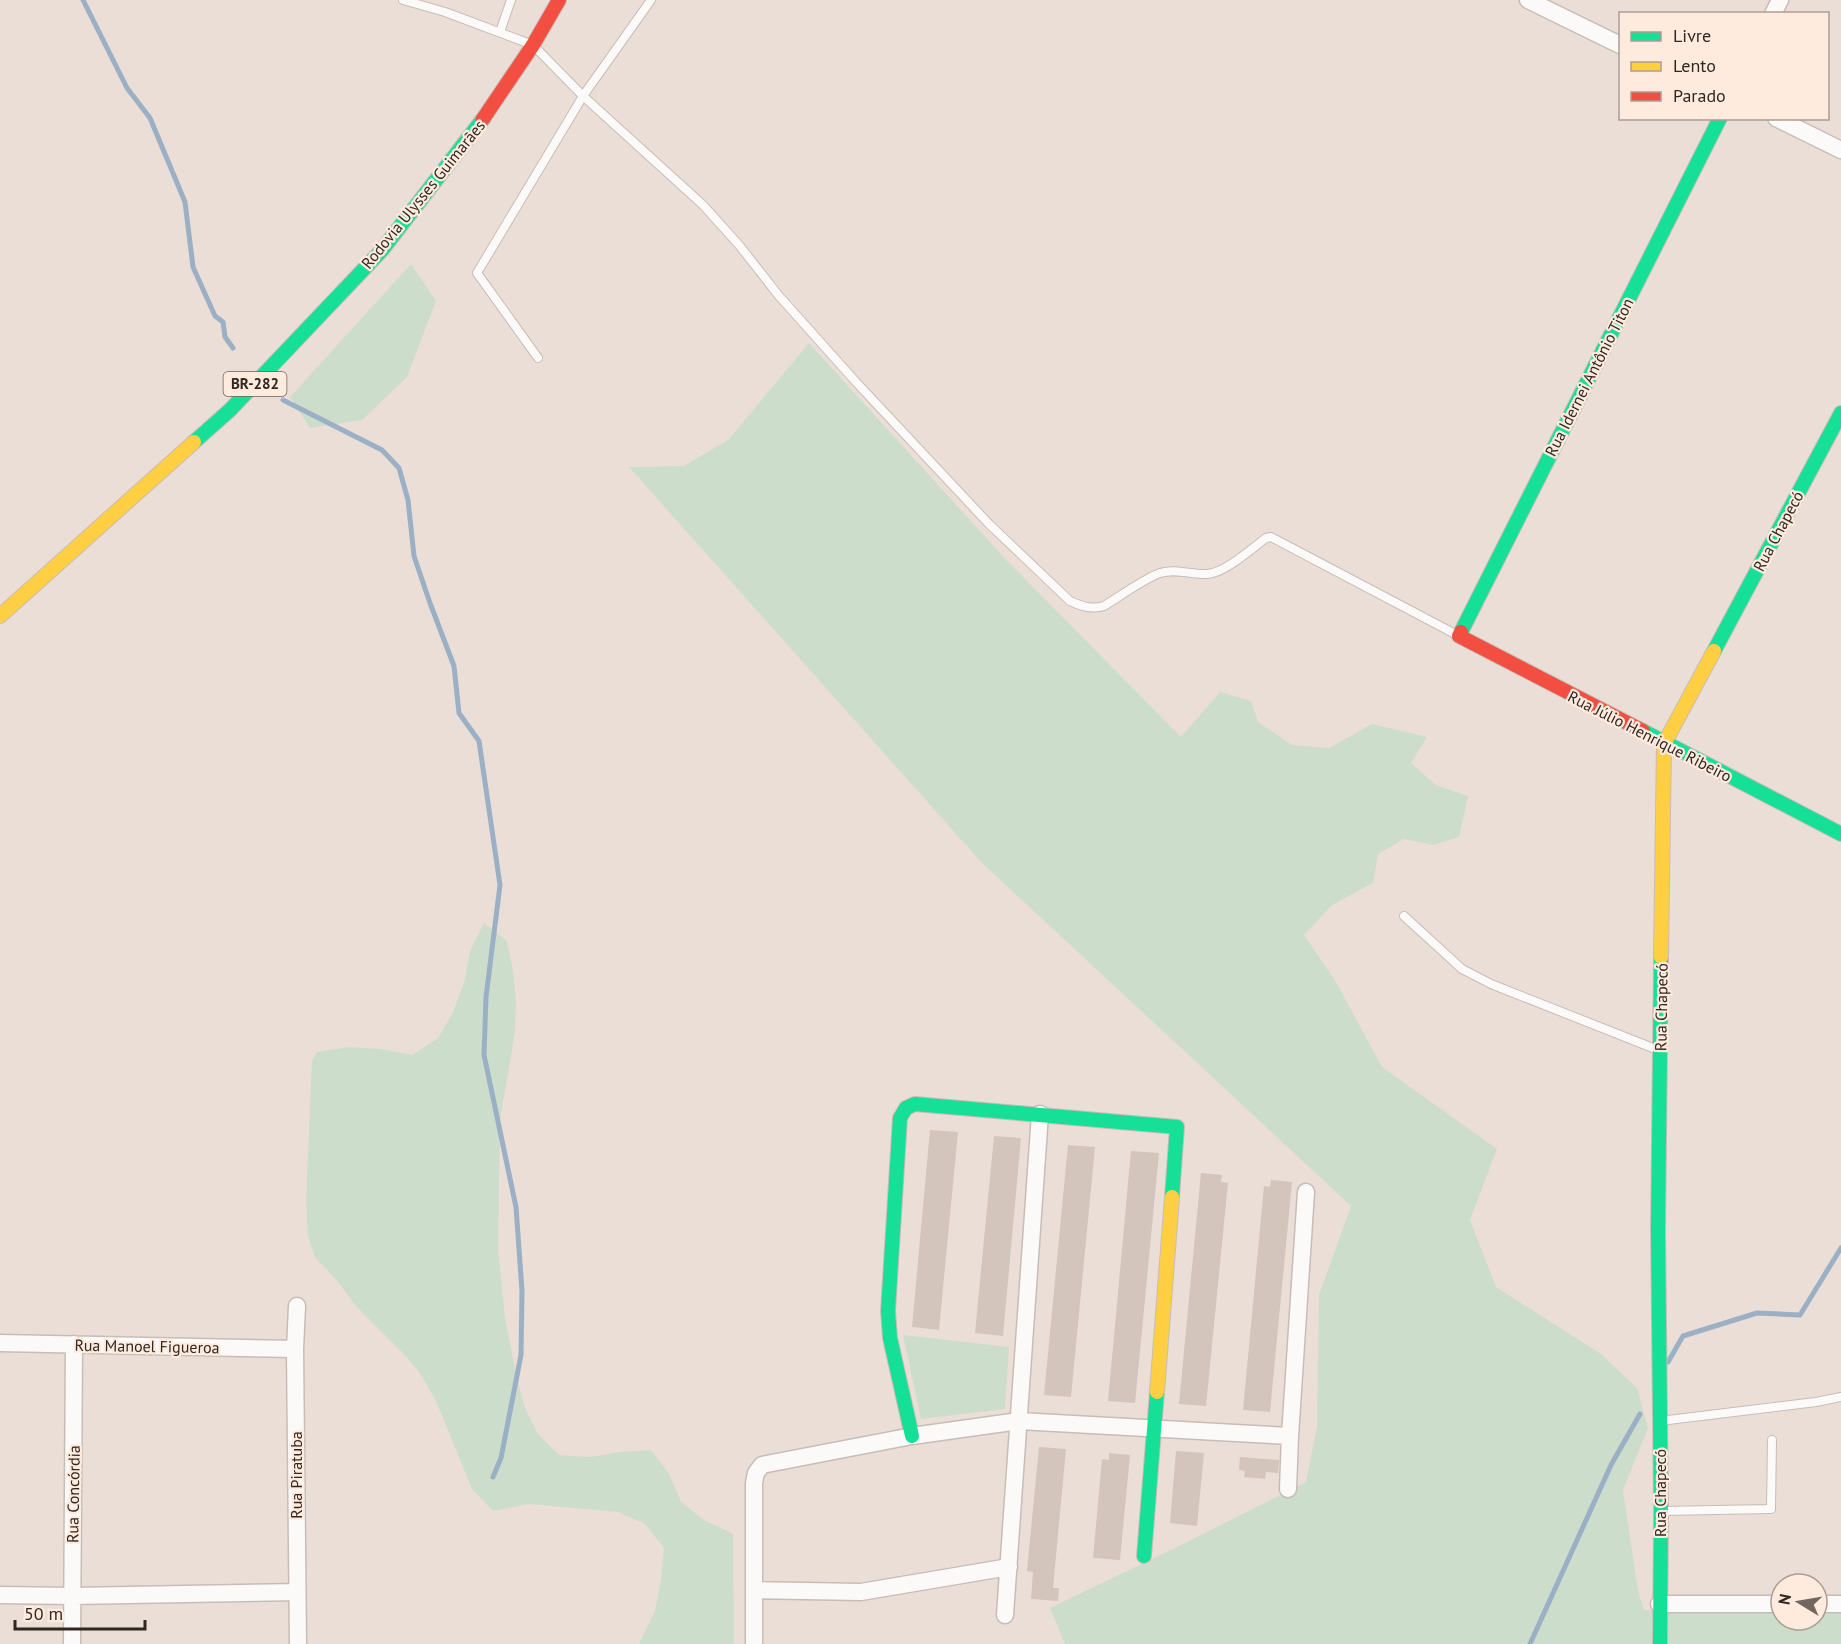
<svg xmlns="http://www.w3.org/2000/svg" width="1841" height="1644" viewBox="0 0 1841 1644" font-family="'PT Sans',sans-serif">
	<rect width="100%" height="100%" fill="#ebded6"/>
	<path fill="#cdddcc" d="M411 264 436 301 407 377 362 420 310 428 290 397Z
		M809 343 1009 563 1181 737 1220 692 1251 701 1258 722 1292 745 1329 748 1372 724 1427 737 1411 763 1436 785 1468 796 1459 837 1433 845 1404 839 1378 854 1373 883 1332 905 1304 935 1336 982 1382 1067 1497 1149 1470 1220 1496 1287 1601 1354 1637 1388 1648 1428 1623 1490 1638 1591 1644 1610H1781V1620H1817V1610H1841V1644H1065L1050 1608 1185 1543 1306 1482 1317 1427 1319 1295 1351 1206 981 862 629 467 684 466 728 440Z
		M484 923 507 941 513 971 516 1001 515 1032 500 1120 498 1248 505 1318 517 1379 525 1408 538 1434 559 1455 590 1457 620 1452 651 1450 669 1474 681 1502 704 1520 733 1534 734 1644H639L655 1611 661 1580 664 1548 645 1524 618 1512 529 1504 493 1511 472 1489 436 1401 420 1373 399 1349 356 1306 338 1282 315 1257 308 1236 306 1201 312 1061 317 1052 349 1047 381 1049 412 1055 438 1038 453 1012 464 983 470 951Z
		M903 1335 1009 1347 1005 1409 921 1419Z"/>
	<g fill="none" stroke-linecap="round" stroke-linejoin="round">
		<path stroke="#9bb0c4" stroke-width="5" d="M83 0 127 88 150 118 185 202 193 267 215 316 223 322 225 337 233 348
			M283 400 382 450 399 468 408 500 414 556 430 603 454 666 459 713 479 741 500 885 486 997 484 1055 516 1207 522 1291 521 1355 501 1458 493 1477
			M1668 1362 1683 1336 1757 1313 1800 1315 1841 1248
			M1530 1644 1611 1465 1640 1414"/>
	</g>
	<path fill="#d3c5bc" d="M930 1130 958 1132 939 1330 912 1327Z
		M994 1136 1021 1138 1003 1336 975 1333Z
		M1068 1145 1095 1147 1071 1397 1044 1395Z
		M1131 1151 1159 1153 1135 1403 1108 1401Z
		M1201 1173 1222 1175 1221 1182 1228 1183 1206 1406 1179 1404Z
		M1271 1180 1292 1182 1270 1412 1243 1410 1264 1186 1270 1187Z
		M1039 1447 1066 1449 1053 1588H1059L1058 1601 1031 1599 1033 1572 1027 1571Z
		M1176 1451 1204 1453 1197 1526 1170 1523Z
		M1109 1453 1130 1455 1120 1560 1093 1558 1102 1459 1109 1460Z
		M1240 1457 1279 1460 1278 1473 1266 1472 1265 1479 1244 1477 1245 1471 1239 1470Z"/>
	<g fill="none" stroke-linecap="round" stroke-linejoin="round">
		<defs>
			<path id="lane" d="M403 0 445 12 533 45 583 96 703 205 739 245 779 296 856 382 989 524 1070 601C1081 606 1092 610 1104 606 1119 597 1145 578 1160 573 1177 568 1191 575 1207 574 1225 573 1251 549 1266 538L1271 537 1459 636
				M500 32 511 0
				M538 358 477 273 583 96 651 0
				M1404 916 1462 969 1491 984 1658 1050
				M1660 1421 1816 1402 1841 1397
				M1661 1511 1771 1509 1772 1440"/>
			<path id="street" d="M1528 0 1620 45
				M1773 14 1780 0
				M1776 118 1841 150
				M297 1306 295 1349 298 1644
				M0 1343 295 1349
				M1290 1436 1306 1192
				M755 1590 861 1592 1009 1567
				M0 1595 72 1596 297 1592
				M1659 1604H1781
				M1817 1604H1841
				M1005 1615 1040 1114
				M72 1644 74 1344
				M754 1644V1483L756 1473 762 1465 912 1436 1019 1421 1290 1436 1288 1489"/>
			<path id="fast" d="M194 442 230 410 382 250 483 119
				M1461 632 1720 118
				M1714 651 1841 413
				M1643 731 1841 834
				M912 1436 890 1338 888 1311 900 1118 906 1108 915 1104 1177 1127 1172 1197
				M1144 1556 1157 1392
				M1660 1644 1661 1511 1658 1230 1661 957"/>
			<path id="slow" d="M0 616 194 442
				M1661 957 1664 744 1714 651
				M1157 1392 1172 1197"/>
			<path id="jam" d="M483 119 533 45 559 0
				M1461 632 1459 636 1643 731"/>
		</defs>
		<use href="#lane" stroke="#c7bdb7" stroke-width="10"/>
		<use href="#street" stroke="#c7bdb7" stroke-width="19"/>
		<use href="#fast" stroke="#c7bdb7" stroke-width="16"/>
		<use href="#slow" stroke="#c7bdb7" stroke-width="16"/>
		<use href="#jam" stroke="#c7bdb7" stroke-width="16"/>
		<use href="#lane" stroke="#fcfaf9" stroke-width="8"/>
		<use href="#street" stroke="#fcfaf9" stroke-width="16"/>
		<use href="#fast" stroke="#16e098" stroke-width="14"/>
		<use href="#slow" stroke="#ffcf43" stroke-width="14"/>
		<use href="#jam" stroke="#f24e42" stroke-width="14"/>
	</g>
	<g text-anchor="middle" stroke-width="4.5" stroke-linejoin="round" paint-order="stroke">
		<rect fill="#feebde" stroke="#6e625a" stroke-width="1.5" x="223.5" y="372" width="63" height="24" rx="4.5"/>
		<g font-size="15" font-weight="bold" fill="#302721">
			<text x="255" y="389">BR-282</text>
		</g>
		<g font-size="16" fill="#302721" stroke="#feebde">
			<text transform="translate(423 194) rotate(-51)" y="6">Rodovia Ulysses Guimarães</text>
			<text transform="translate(1589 377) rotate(-63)" y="6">Rua Idernei Antônio Titon</text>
			<text transform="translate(1778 531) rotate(-62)" y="6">Rua Chapecó</text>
			<text transform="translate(1650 736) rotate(27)" y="6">Rua Júlio Henrique Ribeiro</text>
			<text transform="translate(1661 1007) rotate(-89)" y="6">Rua Chapecó</text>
			<text transform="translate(147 1346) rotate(1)" y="6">Rua Manoel Figueroa</text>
			<text transform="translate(296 1475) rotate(-90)" y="6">Rua Piratuba</text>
			<text transform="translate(1660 1493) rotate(-90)" y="6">Rua Chapecó</text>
			<text transform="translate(73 1494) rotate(-89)" y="6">Rua Concórdia</text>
		</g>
	</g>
	<rect x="1619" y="12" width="210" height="108" fill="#feebde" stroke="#ac9d92" stroke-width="1.5"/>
	<rect x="1631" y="32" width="30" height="9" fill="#16e098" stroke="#ac9d92" stroke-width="1.5"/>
	<text x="1673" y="42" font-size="18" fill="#302721">Livre</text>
	<rect x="1631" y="62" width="30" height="9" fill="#ffcf43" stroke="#ac9d92" stroke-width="1.5"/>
	<text x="1673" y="72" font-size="18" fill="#302721">Lento</text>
	<rect x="1631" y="92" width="30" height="9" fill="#f24e42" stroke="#ac9d92" stroke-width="1.5"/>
	<text x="1673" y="102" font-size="18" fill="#302721">Parado</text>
	<g transform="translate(1799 1602) rotate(281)"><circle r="28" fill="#feebde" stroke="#ac9d92" stroke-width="1.5"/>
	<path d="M0-4.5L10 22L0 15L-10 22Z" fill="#716760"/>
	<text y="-9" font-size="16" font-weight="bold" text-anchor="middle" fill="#302721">N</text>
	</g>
	<path d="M15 1620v9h130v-9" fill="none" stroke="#302721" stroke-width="3"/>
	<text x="24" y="1620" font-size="18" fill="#302721" stroke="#feebde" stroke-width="4.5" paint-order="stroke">50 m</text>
</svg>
